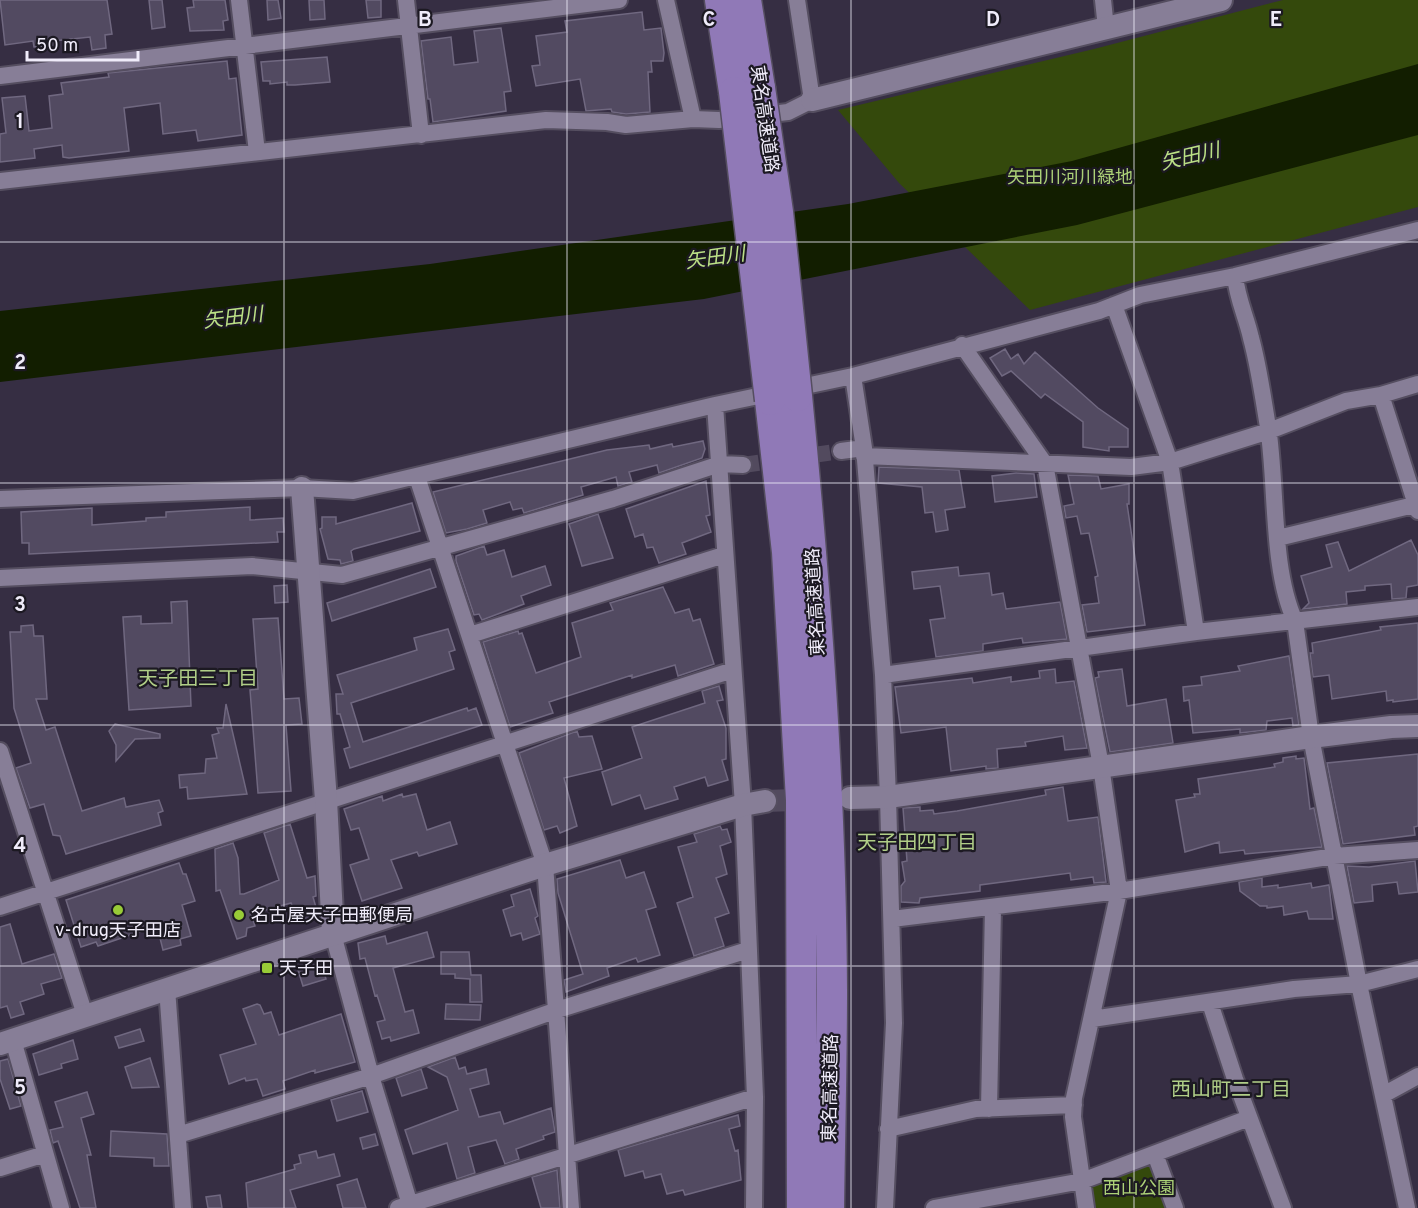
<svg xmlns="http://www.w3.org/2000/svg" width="1418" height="1208" viewBox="0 0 1418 1208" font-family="Overpass,'Noto Sans JP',sans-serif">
	<rect width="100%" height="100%" fill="#362e43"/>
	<path fill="#34490c" d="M1283 0H1418V207L1030 310 899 183 838 110 1094 49Z
		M1151 1162 1169 1208H1091L1087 1186Z"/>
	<path fill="#121e00" d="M1418 64V135L1077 225 704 299 0 382V311L430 264 848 204 1072 161Z"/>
	<path fill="#524a61" stroke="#706880" stroke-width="1.5" d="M0 0H107L112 34 105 35 106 48 92 50 90 37 53 41V45L34 47 33 41 5 45Z
		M149 0H162L165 27 152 29Z
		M193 0H225L228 20 223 21 224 30 190 31 187 8 194 7Z
		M267 0H278L281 18 268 20Z
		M309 0H324L325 19 310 20Z
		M366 0H381V17L368 18Z
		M642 12 644 30 661 28 664 53 663 61H651L652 72H648L650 112 626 114 612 112 611 109 586 111 580 79 536 86 532 66 540 65 536 36 567 32 565 21Z
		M501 28 511 91 504 92 506 111 433 122 430 99H428L421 41 451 37 454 65 478 62 474 31Z
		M327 57 330 82 295 85H287V82L270 84V81H263L261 62Z
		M227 61 229 79 236 78 242 135 198 141 196 130 163 134 160 103 124 108 129 151 69 158 63 157 62 145 34 149 35 158 0 162V134L6 133 2 98 25 96 29 131 52 128 49 96 63 94 61 83 109 77 108 73Z
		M1005 349 1011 359 1018 354 1024 364 1035 352 1098 408 1128 429V447H1109V451L1083 447V422L1045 394 1041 398 1011 371 1002 376 990 358Z
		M703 441 705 449 702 458 659 473 657 465 629 472 632 482 618 486 616 477 581 487 583 495 524 513 522 508 513 510 510 502 483 510 487 523 467 529 446 533 433 492 607 450 649 445 650 449 672 444 673 447Z
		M879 467 959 470 965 507 945 510 948 530 936 532 933 512 925 513 922 487 878 483Z
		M1016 473 1034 474 1037 497 995 502 992 476Z
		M1068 475 1098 476 1101 489 1129 484V504H1127L1145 625 1087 632 1082 605 1099 603 1095 577 1098 576 1089 533 1081 534 1077 516 1066 518 1064 506 1074 504Z
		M706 481 710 515 706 516 711 532 682 543 686 554 659 563 653 547 647 548 643 534 635 537 626 509Z
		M412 503 420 531 354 549 351 551 353 561 341 564 340 560 328 559 320 529 322 528V517H336V524Z
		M250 507V520L283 518 284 532H277L278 542 29 554V543H22L21 512 92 508V525L146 521V518L166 517V512Z
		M598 514 613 558 582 566 569 524Z
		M1411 540 1418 555V585L1407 587 1406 598 1392 599 1391 584 1365 586V590L1346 592 1347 604 1303 609 1309 603 1301 576 1332 567 1326 545 1338 542 1349 571Z
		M484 546 487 555 504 550 512 577 545 566 551 585 521 596 524 604 482 620 479 614 474 615 456 561V556Z
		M958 567 959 576 989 573 992 595 1003 593 1006 609 1060 602 1067 639 1023 643 1022 638 983 644V651L936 657 930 620 945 618 940 586 914 589 912 572Z
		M430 569 436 587 332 621 327 603Z
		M287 585 288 602 275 603 274 586Z
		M663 587 675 613 689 609 693 621 700 619 714 664 678 676 675 665 632 678V675L549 702 553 713 510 727 483 642 518 631 519 634 522 633 536 673 581 657 572 623 613 610 610 603Z
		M187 601 191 706 129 710 123 617 141 616V624L172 623 171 602Z
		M278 618 284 699 299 698 302 724 286 725 291 791 258 793 250 690 258 689 253 619Z
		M1418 623V699L1393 702V700L1387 701 1386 691 1332 699 1329 675 1313 677 1310 653H1313L1312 643 1381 630 1380 627Z
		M33 625 34 636H43L47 699H36L46 730 55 727 82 811 124 798 126 807 159 800 163 811 158 813 161 825 66 854 60 836 53 835 44 804 30 808 16 768 31 763 14 708 10 632H21V626Z
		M448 629 455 650 449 652 454 669 351 703 363 742 467 708 468 711 476 708 482 725 350 768 344 749 350 747 340 714H337L336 694H343L337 675 417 650 414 638Z
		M1289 656 1299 725 1293 726 1292 718 1267 721 1266 730 1240 733V729L1193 733 1189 700 1184 701 1183 687 1202 685 1201 677 1240 671 1238 666Z
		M1055 669 1056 683 1074 681 1087 748 1065 750 1063 736 1025 742 1026 746 997 749 998 768 986 769V766L951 771 946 727 901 733 895 687 972 678 973 683 1011 677V682L1040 678 1039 671Z
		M1122 669 1127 706 1166 699 1173 743 1110 752 1095 678 1099 677 1098 672Z
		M719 686 723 700 717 701 726 728V759L722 760 728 780 708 786 705 777 674 787 678 799 645 809 640 795 612 805 602 772 642 758 632 727 705 703 702 691Z
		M226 704 247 794 188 799 187 787 180 788 179 775 205 773 206 759 217 758 212 735 219 733 217 728H223Z
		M115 724 160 734V738L135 739 116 761V745L109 731Z
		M577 731 579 737 592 736 602 769 564 778 577 826 560 833 557 826 544 830 519 753Z
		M1418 754V826L1414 827 1415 835 1343 844 1327 763Z
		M1296 756V759L1304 758 1310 809 1314 808 1322 847 1245 854 1244 850 1220 853 1219 842 1185 852 1176 800 1195 797 1194 794H1200L1198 779 1275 767 1274 764 1283 762V758Z
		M1063 787 1068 821 1098 817 1106 882 1094 883 1093 877 1071 880 1070 873 980 885V891L920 898 919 903 901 902V886L905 881 902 862 907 861 903 808 920 807V811L933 810 934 814 957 811 1046 795 1045 790Z
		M402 794 403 797 416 794 427 830 450 822 457 844 419 856 417 852 391 860 402 888 362 901 350 865 369 859 359 828 351 830 344 809 382 796 383 801Z
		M290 824 307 878 315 876 316 896 313 897 317 911 310 913 312 919 299 923 291 903 251 914 255 926 247 928 246 936 237 939 220 890 216 891 215 849 233 843 238 858 240 894H244L279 880 264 833Z
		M720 826 722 830 727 829 731 842 720 846 727 874 716 878 729 913 715 918 724 946 694 956 677 903 693 897 678 847 697 842 694 834Z
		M620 860 626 878 644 872 656 907 646 910 660 955 638 962 636 958 607 968 609 976 566 992 564 980 583 974 558 893 557 879Z
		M1415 861 1418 892 1399 894 1397 882 1372 885 1373 901 1354 903 1347 866 1369 867Z
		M179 863 183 874H186L195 901 182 905 191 936 180 939 181 945 163 950 157 926 98 946 96 942 81 947 66 900Z
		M1262 878V887L1278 885V888L1311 883 1312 888 1329 885 1333 919H1309L1307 911 1284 915 1283 906 1267 908V906H1260L1240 891 1239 882Z
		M530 889 538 916 535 918 540 934 523 940 521 933 511 936 503 910 514 906 511 895Z
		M10 924 22 964 54 954 62 978 41 984 44 994 20 1002 24 1014 11 1018 7 1006 0 1008V927Z
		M427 932 434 957 393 968 405 1012 413 1010 419 1033 391 1041 390 1037 382 1039 377 1022 385 1020 377 995 375 996 365 958 360 959 358 943 385 936 387 944Z
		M441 952H469L471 975H481L482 1002H470V979L455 978V974H441Z
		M321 963 326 979 303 986 298 970Z
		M257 1004 260 1005 264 1014 271 1012 279 1035 341 1014 355 1062 315 1073V1070L283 1081 285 1089 263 1096 257 1079 246 1081 245 1078 229 1084 220 1055 256 1044 243 1009Z
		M446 1004 481 1005 480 1020 445 1019Z
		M140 1029 144 1041 119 1048 115 1037Z
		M73 1040 78 1059 61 1064 62 1068 39 1075 33 1054Z
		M455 1057 459 1069 465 1067 467 1074 486 1069 489 1084 470 1089 479 1117 500 1112 504 1124 551 1108 555 1132 543 1136 544 1139 516 1149 519 1159 505 1164 496 1140 468 1147 475 1173 457 1179 447 1143 413 1154 405 1130 458 1110 447 1077 428 1067Z
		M150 1058 159 1087 132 1088 125 1067Z
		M8 1059 21 1106 10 1109 0 1079V1061Z
		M421 1069 427 1088 402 1096 396 1078Z
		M362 1091 368 1112 337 1121 331 1100Z
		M87 1092 94 1114 81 1118 91 1155H87L96 1208H80L58 1141 53 1143 50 1130 63 1127 55 1102Z
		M738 1115 740 1126 729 1129 735 1151 738 1150 741 1180 685 1195 683 1190 667 1194 661 1174 645 1178 643 1171 625 1176 618 1150Z
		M111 1131 167 1134 169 1166H154V1158L110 1156Z
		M375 1134 378 1145 363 1149 360 1138Z
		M316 1151 318 1158 334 1154 340 1176 290 1190 296 1208H248L246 1183 295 1169 294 1165 301 1163 299 1155Z
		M557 1170 560 1208H541L532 1177Z
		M357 1179 366 1208H343L337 1185Z
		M220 1195 222 1208H208L206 1197Z"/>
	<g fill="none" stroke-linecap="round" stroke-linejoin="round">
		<path stroke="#524a5e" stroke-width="16" stroke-dasharray="16 8" stroke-linecap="butt" d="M743 465 841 451"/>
		<path stroke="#524a5e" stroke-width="22" stroke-dasharray="22 11" stroke-linecap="butt" d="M765 801 817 799"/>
		<defs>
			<path id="street" d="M239 0 257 152
				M406 0 421 135
				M666 0 693 119
				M1103 0 1106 28
				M0 76 619 0
				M0 181 546 120 607 122 626 125 693 119 719 120 788 112 812 100 797 0
				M1235 276C1237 298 1246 316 1251 338 1259 367 1263 398 1268 427 1277 485 1271 569 1295 621L1311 737 1359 984 1407 1208
				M1114 305 1170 462 1196 632
				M962 345 1045 464 1101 766 1119 891 1074 1098 1073 1117 1086 1208
				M853 376 864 448 883 675 888 797 894 1023 885 1208
				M1381 395 1418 511
				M715 405 743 805 755 1097 754 1208
				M841 451 864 448
				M864 456 1131 467 1170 462 1269 431 1346 401 1381 395 1418 384
				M417 477 545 865 571 1208
				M0 499 302 488 353 491 715 405 853 376 1099 311 1140 295 1235 276 1418 230
				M1278 538 1418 504
				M0 578 252 566 342 575 613 499 720 464 743 465
				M470 635 724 555
				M883 675 1196 632 1418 607
				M0 751 85 1015
				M0 907 733 670
				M892 919 1119 891 1334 856 1418 850
				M333 934 371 1076 411 1208
				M167 988 183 1208
				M1210 1003 1235 1079 1283 1208
				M1092 1019 1294 989 1359 984 1418 969
				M13 1040 61 1208
				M1383 1095 1418 1076
				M989 1109 993 907
				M888 1129 976 1109 1074 1105
				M178 1135 371 1076 557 1010 748 950
				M1155 1154 1175 1208
				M0 1168 45 1154
				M398 1208 755 1097
				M934 1208 1082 1181 1249 1118"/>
			<path id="secondary" d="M812 100 1221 0
				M302 488 326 800 333 934
				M850 798 888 797 1311 737 1391 727 1418 726
				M0 1044 545 865 743 805 765 801"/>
			<path id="highway" d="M720 0 734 92
				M746 0 760 88
				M797 396C816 593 831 792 832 990 832 1063 830 1135 829 1208
				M770 400 787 552 801 800 802 1208"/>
		</defs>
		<use href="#street" stroke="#554e60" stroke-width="20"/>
		<use href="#secondary" stroke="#554e60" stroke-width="26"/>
		<use href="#highway" stroke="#554e60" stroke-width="33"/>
		<use href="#street" stroke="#877e97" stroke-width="16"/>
		<use href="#secondary" stroke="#877e97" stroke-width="22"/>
		<use href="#highway" stroke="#9079b7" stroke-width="30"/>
		<defs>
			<path id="highway-bridge" d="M760 88 778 212 797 396
				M734 92 770 400"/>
		</defs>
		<use href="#highway-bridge" stroke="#554e60" stroke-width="33" stroke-linecap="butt"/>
		<use href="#highway-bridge" stroke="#9079b7" stroke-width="30"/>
	</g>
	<path fill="none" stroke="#f0ecfa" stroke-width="1.5" stroke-opacity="0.55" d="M284 0V1208M567 0V1208M851 0V1208M1134 0V1208M0 242H1418M0 483H1418M0 725H1418M0 966H1418"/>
	<g fill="#98cb37" stroke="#1c1922" stroke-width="2">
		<circle cx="118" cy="910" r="6"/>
		<circle cx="239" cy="915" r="6"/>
		<rect x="261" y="962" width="12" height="12" rx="3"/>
	</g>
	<g text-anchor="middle" stroke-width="4.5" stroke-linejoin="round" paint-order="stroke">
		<g font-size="18" fill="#f0ecfa" stroke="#1c1922">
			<text transform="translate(765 119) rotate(82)" y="6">東名高速道路</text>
			<text transform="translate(815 602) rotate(-93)" y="6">東名高速道路</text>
			<text transform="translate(830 1088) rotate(-89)" y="6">東名高速道路</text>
		</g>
		<g font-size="18" fill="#acd177" stroke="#1c1922">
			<text x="1070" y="183">矢田川河川緑地</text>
			<text x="1139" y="1194">西山公園</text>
		</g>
		<g font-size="18" fill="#f0ecfa" stroke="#1c1922" text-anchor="start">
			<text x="251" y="921">名古屋天子田郵便局</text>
			<text x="118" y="936" text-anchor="middle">v-drug天子田店</text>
			<text x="279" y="974">天子田</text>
		</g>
		<g font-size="20" font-style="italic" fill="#bbe086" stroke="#1c1922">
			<text transform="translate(1190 156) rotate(-13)" y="7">矢田川</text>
			<text transform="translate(715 257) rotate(-8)" y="7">矢田川</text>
			<text transform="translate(233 317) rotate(-7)" y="7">矢田川</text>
		</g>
		<g font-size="20" fill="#b0ce87" stroke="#1c1922">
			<text x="198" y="685">天子田三丁目</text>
			<text x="917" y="849">天子田四丁目</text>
			<text x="1231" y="1096">西山町二丁目</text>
		</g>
	</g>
	<g font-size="20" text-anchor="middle" font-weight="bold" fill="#f0ecfa" stroke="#1c1922" stroke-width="4.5" stroke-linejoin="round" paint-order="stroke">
		<text x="425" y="26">B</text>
		<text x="709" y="26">C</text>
		<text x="993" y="26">D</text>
		<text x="1276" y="26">E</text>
		<text x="20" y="128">1</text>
		<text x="20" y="369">2</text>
		<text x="20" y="611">3</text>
		<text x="20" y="852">4</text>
		<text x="20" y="1094">5</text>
	</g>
	<path d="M27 51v9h111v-9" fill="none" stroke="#f0ecfa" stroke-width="3"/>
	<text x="36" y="51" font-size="18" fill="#f0ecfa" stroke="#1c1922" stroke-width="4.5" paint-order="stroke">50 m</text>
</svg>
